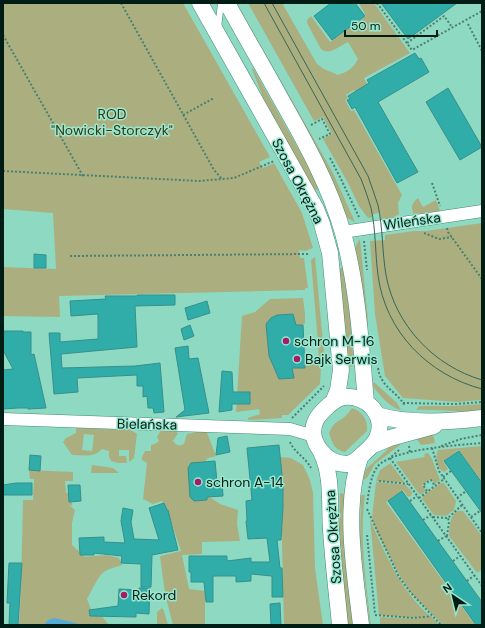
<svg xmlns="http://www.w3.org/2000/svg" width="485" height="628" viewBox="0 0 485 628" font-family="'DM Sans',sans-serif">
	<rect width="100%" height="100%" fill="#8ed9c1"/>
	<path fill="#abaf7f" fill-rule="evenodd" d="M3 3H183L270 157 259 162 263 168 274 163 302 213 313 248 305 251 299 250 300 258H304L308 288H305V290L59 296 60 317 3 316V267L56 269 53 213 3 209Z
		M248 3H282L317 64 324 69 338 75C348 72 353 68 358 59L348 42C339 46 330 56 321 49L307 23V20L311 16 330 42 366 16 359 3H374L410 53 364 78 368 86 356 93 354 90 346 95 348 98 345 100 351 111 354 110 402 195 398 203 399 214 392 218 381 220 380 213 373 214V217L368 218 359 206 348 183 323 139 332 134 323 117 314 121Z
		M239 7 332 171 355 222 347 218 343 213 241 15Z
		M253 68 309 168 318 189 315 191 265 103 252 69Z
		M418 198 423 207 436 200 440 211 414 214C410 207 412 203 418 198Z
		M482 223V400L457 402 403 398 385 376 375 314 370 241 385 240V235L414 231H426Z
		M360 239 368 321 367 328 354 249Z
		M315 257 324 353 321 367 320 384 288 415H282V418L248 420V418L260 414 259 409 236 412 242 316 255 312 270 299 303 298 305 314V323L303 325 305 362 315 361 319 365 318 342 311 260Z
		M339 268H343L350 314 354 366 347 367Z
		M371 382 375 383 397 403 401 410C390 408 375 391 371 382Z
		M482 404V411C460 413 438 409 416 410L419 406H455Z
		M352 408C363 412 368 420 367 431L345 452C334 450 332 442 329 433 333 424 335 423 343 418 346 416 349 412 352 408Z
		M76 428 131 430 137 434 134 458 129 462V450H119V456H126L127 462 126 463H118L111 461 109 457V451L102 449C95 458 83 455 72 455L63 442 66 438 76 433ZM84 434 94 435 92 451 82 450Z
		M161 430H172L178 433 173 441C177 446 179 446 184 444L187 434 206 430 216 456 208 458 205 462 207 495 220 504 238 510 237 524 240 541 202 542V554L182 555 189 589 205 591V625H173L165 594 160 556 181 551 170 518 162 501 153 504 143 499 147 463 142 460V457L145 451H151V445L155 444 159 441 157 437Z
		M433 434 435 443 421 445 418 441 417 436Z
		M401 443 400 445 375 464 367 478 363 480 366 469 385 452 388 448 392 444Z
		M482 446V482L459 450 443 461 448 469 444 472C436 468 435 458 438 450Z
		M428 453 432 459 440 480 435 484 431 479 422 485 426 491 421 494H419L396 462 425 457 424 454Z
		M280 457 291 458 303 465 310 480 313 493 315 568 323 625H284Z
		M391 463V464L405 483 376 481 380 470Z
		M92 465 113 468 119 473H91Z
		M29 470 73 472V481H65L66 493H68L69 501H72V506L68 504 75 510 72 523V545L85 557 106 555 119 558 122 565C117 567 107 569 104 572 97 577 92 591 87 599L91 609H96L109 625H19L21 590 23 500H33L34 479H30Z
		M376 482 406 485 412 492V495L408 497 403 490 386 502 475 625H443L411 593 400 576 377 532 372 518Z
		M441 483H444L456 501 454 510 446 516 434 515 422 499 423 496Z
		M340 493 348 494 355 625H347L339 529Z
		M361 495H365C359 538 366 582 371 625H370L362 559 360 536Z
		M457 511H463L482 536V570L477 573 449 536C450 528 449 516 457 511Z
		M370 519C384 552 401 591 429 615L411 618 379 615Z
		M162 608 164 611 168 625H157V612Z
		M424 616H431L439 625H380V617L412 619Z"/>
	<path fill="#54acd7" d="M54 618 76 623 77 625H44L48 620Z"/>
	<path fill="#30ada9" stroke="#378f8c" d="M331 3H355L365 16 332 40 314 16Z
		M381 3H457L408 39Z
		M415 53 419 59 421 58 429 72 378 102 418 172 397 183 355 107 352 109 347 100 350 99 348 96 369 83 367 80Z
		M448 88 482 147 460 160 426 102Z
		M34 254 46 255V268H34Z
		M137 295H175V305L135 306 137 347 61 354 62 368 135 366 160 363 164 412 154 413 153 408H148L147 396 143 397V386H137V375L77 378 78 392 54 394 49 333H60V342L98 339V314L71 316 70 301 106 299 105 296H137Z
		M207 301 210 313 188 320 185 308Z
		M293 314 296 325H303L305 368H292L294 378 279 379 269 356 266 324 271 318 277 315Z
		M190 325 194 336 184 340 181 329Z
		M3 331H23V332H31V355L34 354 46 408 28 409V408H18L3 409V370L13 369 3 350Z
		M188 346 189 359 198 358 209 413 176 417 185 410 175 348Z
		M222 371 232 372 233 392H250V404H232V410L219 412Z
		M227 436 230 452 216 455 218 438Z
		M279 445 283 485V507L281 540H277L280 568H282L283 597H272V576L251 574V581L236 582V576H213V602H206L204 582H191V572H189V556H227V561L251 558V562H270L267 538 248 539 246 521H247L246 501 252 500 247 448Z
		M459 451 482 483V513L444 461Z
		M30 455 41 456 40 471 29 470Z
		M215 461 217 482H222L223 496 207 497V500L194 501 190 497 188 468 191 463Z
		M16 483H32V495H3V485Z
		M68 485H80L81 501 69 502Z
		M402 491 482 602V625H476L388 501Z
		M164 503 167 510H168L178 550 152 555 151 587H141V564L121 563 122 556 94 553V555H80L79 538 104 537V542L125 543 121 521 123 508 133 510 131 522 134 539 159 540 149 508Z
		M9 563H22L18 625H9L10 603H7Z
		M139 588H150L149 614 136 613V617L90 616 89 610 118 606 119 589 139 590Z
		M280 603 281 625H271L270 604Z"/>
	<g fill="none" stroke-linecap="round" stroke-linejoin="round">
		<defs>
			<path id="lane" d="M218 28 221 3"/>
			<path id="street" d="M343 232 482 211
				M3 419 290 429 314 436"/>
			<path id="secondary" d="M200 3 316 209 322 224 330 253 341 370 338 390 334 400
				M227 3C245 36 264 68 282 101 306 143 330 187 343 233 358 288 361 346 366 402
				M344 397C366 395 387 415 377 438 374 445 368 449 363 454 358 459 354 463 348 464 326 465 306 440 316 420 319 414 324 410 328 406 334 401 337 398 344 397Z
				M377 415C409 425 449 422 482 418
				M373 445 390 438 434 426
				M321 452C333 476 329 504 331 530 333 562 337 594 340 625
				M360 458C343 507 355 574 361 625"/>
		</defs>
		<use href="#lane" stroke="#408c77" stroke-width="7"/>
		<use href="#street" stroke="#408c77" stroke-width="13"/>
		<use href="#secondary" stroke="#408c77" stroke-width="17"/>
		<path stroke="#4b8070" stroke-width="2" stroke-dasharray="2 2" stroke-linecap="butt" d="M121 3 214 170 222 179
			M377 3 412 50 482 11
			M468 24 482 51
			M3 35 83 176
			M407 43 444 16 452 27
			M183 115 214 98
			M311 125 322 119 330 134 319 139
			M330 158 340 177 359 217
			M3 171 199 181 234 178 274 161
			M432 183 440 206
			M447 228 448 232 482 279
			M424 233 439 239
			M439 239 452 237
			M364 241 367 270
			M70 256 308 254
			M378 368C381 388 397 391 405 406
			M403 403 456 404 482 402
			M292 418 324 386
			M290 442C294 452 306 458 311 468
			M409 446 410 453
			M441 446 461 439 482 435
			M432 448 439 471 482 533
			M399 450 390 458 482 586
			M443 477 451 471
			M379 481 408 484
			M427 491 423 485 431 480 435 486
			M419 498 444 479
			M457 498 466 491
			M410 501 417 496
			M367 504C369 492 370 476 378 466 393 449 459 445 482 443
			M367 509 399 577 411 593 441 625
			M433 517 448 518 462 505
			M471 517 480 511
			M423 520 431 515
			M367 535 375 614
			M447 536 449 522 448 518
			M438 541 446 536
			M453 561 460 556
			M467 581 475 575
			M375 615 413 618 431 616"/>
		<use href="#lane" stroke="#fff" stroke-width="6"/>
		<use href="#street" stroke="#fff" stroke-width="12"/>
		<use href="#secondary" stroke="#fff" stroke-width="16"/>
		<path stroke="#376658" stroke-width="1" d="M264 3 361 179C365 189 368 198 371 208 376 230 375 253 378 275 385 331 428 375 482 389
			M272 3 368 176C371 186 375 195 378 205 383 228 382 252 386 275 395 325 434 366 482 380"/>
	</g>
	<g fill="#a21c68" stroke="#9ae6ce" stroke-width="1.5">
		<circle cx="286" cy="341" r="4"/>
		<circle cx="297" cy="359" r="4"/>
		<circle cx="198" cy="482" r="4"/>
		<circle cx="124" cy="595" r="4"/>
	</g>
	<g text-anchor="middle" stroke-width="3" stroke-linejoin="round" paint-order="stroke">
		<g font-size="14" fill="#323511" stroke="#9ae6ce">
			<text x="112" y="119">ROD<tspan x="112" dy="16">"Nowicki-Storczyk"</tspan></text>
		</g>
		<g font-size="14" fill="#001d15" stroke="#9ae6ce">
			<text transform="translate(298 181) rotate(62)" y="5">Szosa Okrężna</text>
			<text transform="translate(412 221) rotate(-8)" y="5">Wileńska</text>
			<text transform="translate(147 424) rotate(1)" y="5">Bielańska</text>
			<text transform="translate(333 537) rotate(-94)" y="5">Szosa Okrężna</text>
		</g>
		<g font-size="14" fill="#001d15" stroke="#9ae6ce" text-anchor="start">
			<text x="294" y="346">schron M-16</text>
			<text x="305" y="364">Bajk Serwis</text>
			<text x="206" y="487">schron A-14</text>
			<text x="132" y="600">Rekord</text>
		</g>
	</g>
	<rect width="485" height="628" fill="none" stroke="#001d15" stroke-width="8"/>
	<g transform="translate(453 596) rotate(325)" stroke="#9ae6ce" stroke-width="3" paint-order="stroke">
	<path d="M0-3L7 15L0 10L-7 15Z" fill="#001d15"/>
	<text y="-6" font-size="11" font-weight="bold" text-anchor="middle" fill="#001d15">N</text>
	</g>
	<path d="M345 30v6h92v-6" fill="none" stroke="#001d15" stroke-width="2"/>
	<text x="351" y="30" font-size="12" fill="#001d15" stroke="#9ae6ce" stroke-width="3" paint-order="stroke">50 m</text>
</svg>
